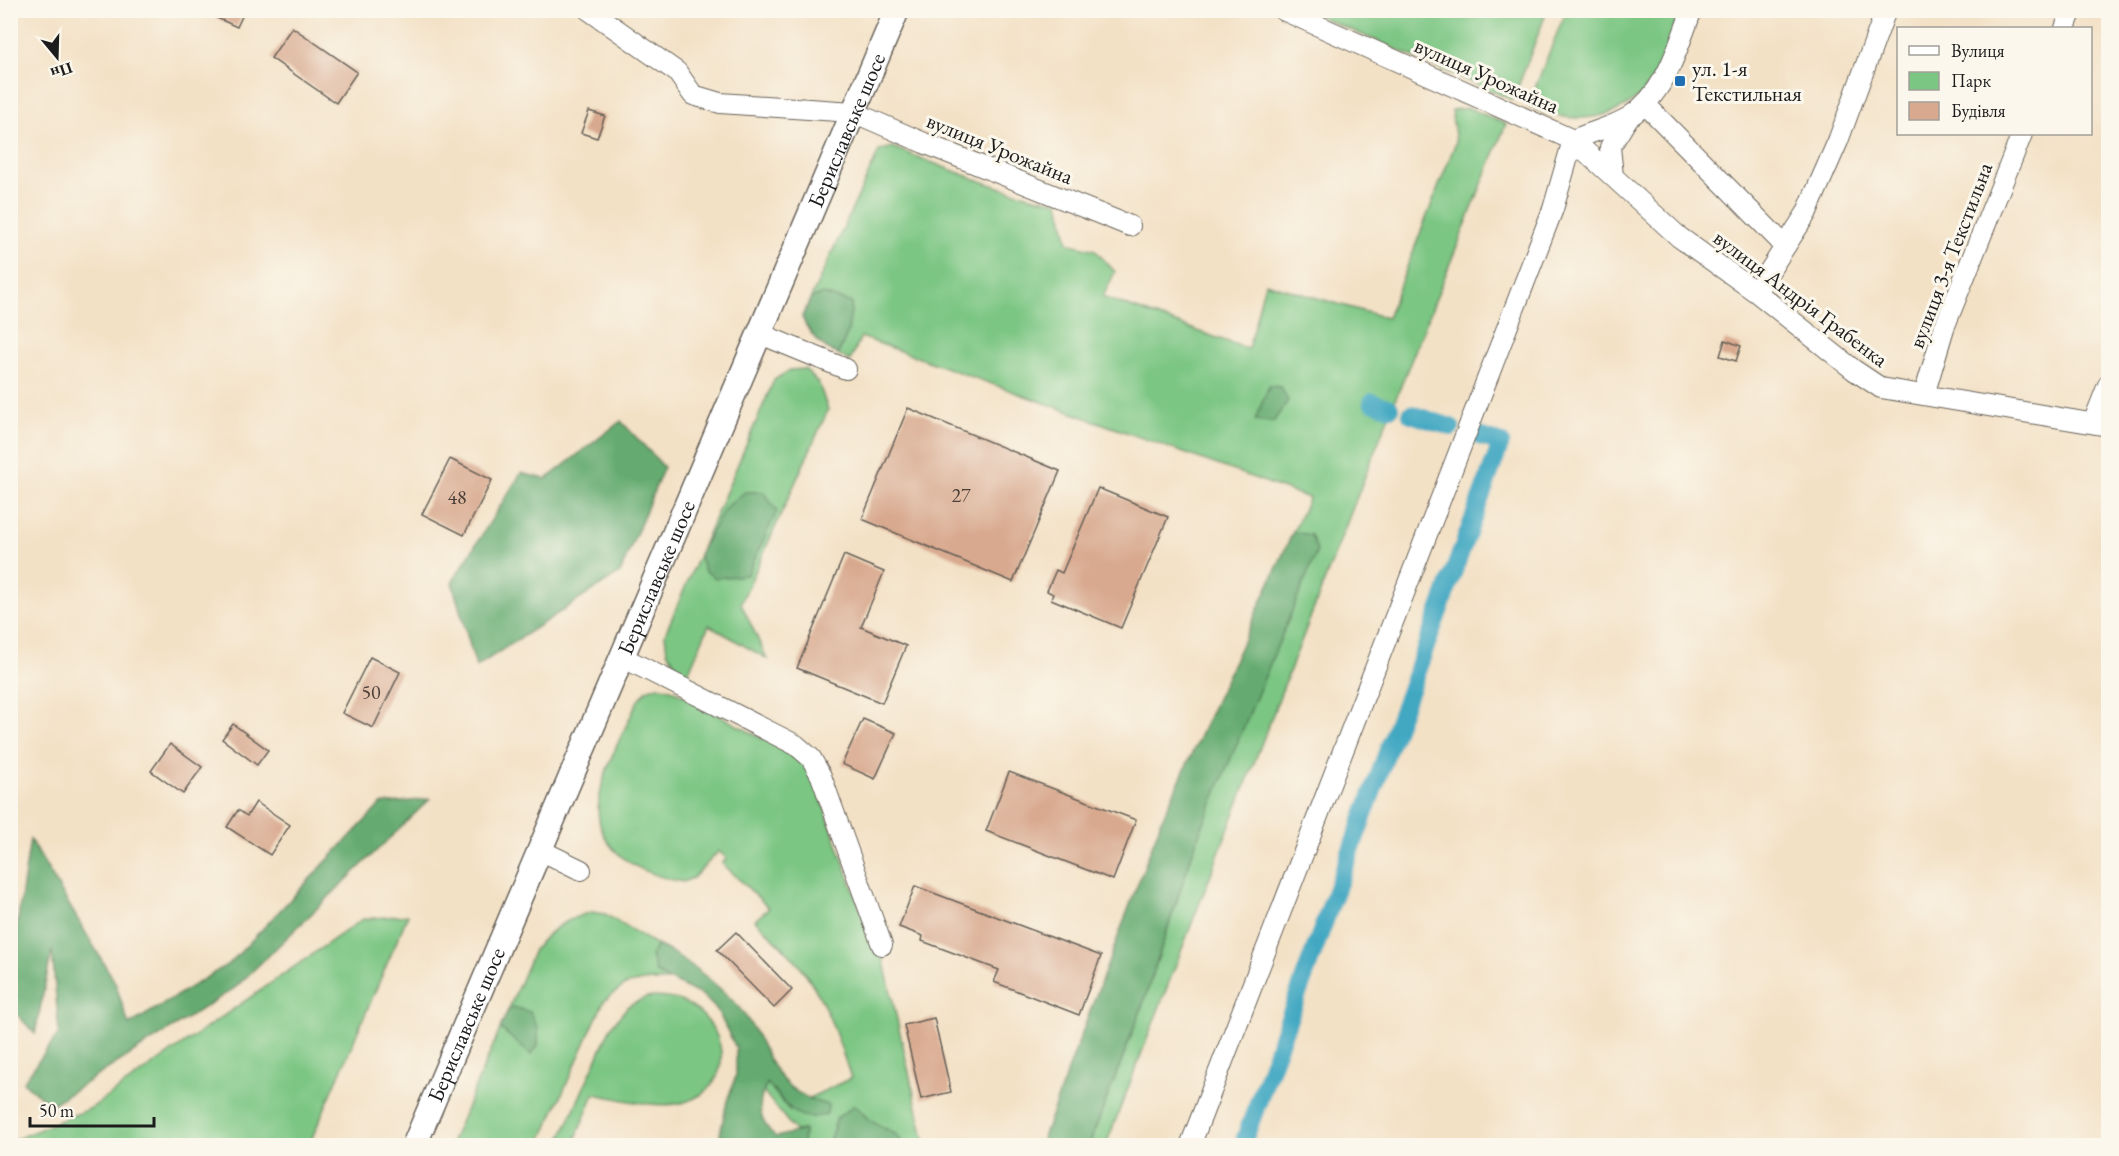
<svg xmlns="http://www.w3.org/2000/svg" width="2119" height="1156" viewBox="0 0 2119 1156" font-family="'EB Garamond',serif">
	<rect width="100%" height="100%" fill="#fbf7ec"/>
	<filter id="ink" filterUnits="userSpaceOnUse"><feTurbulence type="fractalNoise" baseFrequency=".0167" numOctaves="2"/><feDisplacementMap in="SourceGraphic" scale="12" xChannelSelector="R" yChannelSelector="G"/><feConvolveMatrix kernelMatrix="1 2 1 2 8 2 1 2 1" color-interpolation-filters="sRGB"/></filter>
	<filter id="wash" filterUnits="userSpaceOnUse"><feTurbulence type="fractalNoise" baseFrequency=".008" numOctaves="4" result="noise"/><feDisplacementMap in="SourceGraphic" scale="24" xChannelSelector="R" yChannelSelector="G"/><feGaussianBlur stdDeviation="1.35" result="paint"/><feColorMatrix in="noise" values="0 0 0 0 0 0 0 0 0 0 0 0 0 0 0 0 0 1.4 0 .05"/><feComposite in="paint" operator="in"/></filter>
	<g filter="url(#wash)">
		<rect width="100%" height="100%" fill="#f3e1c6"/>
		<path fill="#7cc683" stroke="#4c7150" stroke-width="1.5" d="M1307 11H1547L1513 100Z
			M1566 11H1680C1671 34 1664 63 1650 84 1623 122 1566 127 1528 105Z
			M1469 108 1506 124 1376 448 1106 1145H1089L1141 1010 1196 842 1311 535 1293 532 1309 498 861 337 850 361C827 349 812 341 802 317L879 151 892 147C947 168 1000 192 1059 202L1068 243 1095 250 1115 272 1103 297 1248 349 1265 283 1387 318 1456 142 1451 110Z
			M805 369 819 384 828 410 741 603 767 659 709 625 686 678 667 652 665 634 774 380 790 370Z
			M657 686 671 689 809 764 876 954 882 953 925 1143 931 1145H903L897 1135 868 1119 855 1105 837 1118 828 1145H807L803 1142 804 1130 795 1131 763 1091 767 1083 790 1111 811 1100 807 1099 851 1078C838 1039 825 996 798 964 785 948 769 934 755 920L769 908 722 863 727 859 719 851 693 878 683 882C634 873 586 846 601 789 608 759 626 728 638 700L647 690Z
			M592 912 605 914 657 945 651 956 666 980 669 981H643L625 985 604 1001 539 1145 450 1146 534 950C550 929 566 919 592 912Z
			M408 915 309 1145H11V1141L91 1108 363 919Z
			M647 997C659 997 672 997 683 1002 728 1022 739 1085 685 1102 657 1110 622 1099 594 1094L573 1145H558L611 1027 628 1006Z"/>
		<path fill="#65ab71" stroke="#406446" stroke-width="1.5" d="M823 294 852 303 848 331 838 355C820 345 810 336 802 317L811 298Z
			M1269 386 1281 387 1288 401 1273 422 1255 420Z
			M621 421 664 467 620 573 476 667 452 582 521 473 546 479Z
			M745 492H763L777 511 747 575 715 578 704 570 699 554 725 508Z
			M1293 532 1311 535 1317 551 1196 842 1141 1010 1089 1145H1040L1162 819Z
			M430 799 235 988 51 1105 23 1082 59 1033 52 950 35 1034 11 1008V965L30 839 115 982 129 1025 230 963 381 804Z
			M657 945C683 956 727 991 744 1014 774 1057 769 1089 828 1105L827 1114C794 1126 785 1101 767 1083 756 1104 758 1121 776 1137L804 1130 803 1145H727L720 1134 727 1101 736 1076V1048L717 1010 703 996 656 973 651 956Z
			M513 1007 530 1012 538 1029V1046L531 1055 500 1028 508 1010Z
			M855 1105 868 1119 897 1135 903 1145H828L837 1118Z"/>
		<g fill="none" stroke-linecap="round" stroke-linejoin="round">
			<path stroke="#42a8c2" stroke-width="18" d="M1372 402 1390 408
				M1411 414 1451 427
				M1242 1146 1501 443 1479 436"/>
		</g>
		<g id="blocks">
			<path fill="#d8a98e" d="M199 10H245L237 27Z
				M292 27 357 72 336 103 271 58Z
				M589 111 605 116 597 138 581 133Z
				M1725 340 1741 346 1736 361 1720 356Z
				M908 408 1060 471 1013 582 862 519Z
				M450 459 492 480 464 535 422 514Z
				M1098 488 1168 517 1121 628 1051 599 1053 594 1047 591 1056 570 1062 573Z
				M844 555 884 572 861 627 906 646 882 703 797 668Z
				M370 657 400 672 373 728 342 713Z
				M863 719 896 733 875 779 842 764Z
				M233 724 268 750 257 765 222 739Z
				M170 744 202 767 183 794 151 771Z
				M1009 772 1136 820 1113 880 986 831Z
				M256 802 290 825 270 855 227 827 238 810 247 816Z
				M915 886 1101 956 1079 1015 994 982 999 970 922 941 923 936 899 927Z
				M736 932 792 990 774 1008 717 950Z
				M934 1018 951 1092 921 1099 904 1025Z"/>
		</g>
	</g>
	<g filter="url(#ink)">
		<use href="#blocks" fill-opacity="0" stroke="#676158" stroke-width="1.5"/>
		<g fill="none" stroke-linecap="round" stroke-linejoin="round">
			<defs>
				<path id="minor" d="M589 10 677 72 693 95 720 103 853 112 924 143 1130 226
					M1283 10 1573 140 1679 237 1756 292 1854 370 1881 388 2108 426
					M2065 28 2072 10
					M1646 105 1785 246
					M1573 140C1591 132 1613 127 1629 117 1666 93 1677 49 1692 10
					M1613 176 1610 147 1628 118
					M1756 292 1806 214 1838 141 1886 10
					M758 333 846 369
					M1924 395 1944 328 2022 134
					M2093 423 2108 385
					M622 657 796 745 811 758 821 776 882 945
					M540 850 581 870
					M1190 1146 1553 209 1573 140"/>
				<g id="major">
					<path id="s1" d="M414 1146 897 10"/>
				</g>
			</defs>
			<use href="#minor" stroke="#676158" stroke-width="22"/>
			<use href="#major" stroke="#676158" stroke-width="27"/>
			<use href="#minor" stroke="#fff" stroke-width="20"/>
			<use href="#major" stroke="#fff" stroke-width="24"/>
		</g>
	</g>
	<rect fill="#1f6fb2" stroke="#fbf7ec" stroke-width="2" x="1674" y="75" width="12" height="12" rx="3"/>
	<g text-anchor="middle" stroke-width="6" stroke-linejoin="round" paint-order="stroke">
		<g font-size="20" fill="#4b3f38">
			<text x="961" y="502">27</text>
			<text x="457" y="504">48</text>
			<text x="371" y="699">50</text>
		</g>
		<g font-size="22" fill="#1c1c1c" stroke="#fbf7ec" text-anchor="start">
			<text x="1692" y="76">ул. 1-я<tspan x="1692" dy="25">Текстильная</tspan></text>
		</g>
		<g font-size="22" fill="#1c1c1c" stroke="#fbf7ec">
			<text transform="translate(1487 75) rotate(24)" y="8">вулиця Урожайна</text>
			<text dy="8" stroke="none"><textPath href="#s1" startOffset="1104">Бериславське шосе</textPath></text>
			<text transform="translate(1000 148) rotate(22)" y="8">вулиця Урожайна</text>
			<text transform="translate(1950 255) rotate(-69)" y="8">вулиця 3-я Текстильна</text>
			<text transform="translate(1801 298) rotate(37)" y="8">вулиця Андрія Грабенка</text>
			<text dy="8" stroke="none"><textPath href="#s1" startOffset="618">Бериславське шосе</textPath></text>
			<text dy="8" stroke="none"><textPath href="#s1" startOffset="132">Бериславське шосе</textPath></text>
		</g>
	</g>
	<rect width="2119" height="1156" fill="none" stroke="#fbf7ec" stroke-width="36"/>
	<rect x="1897" y="27" width="195" height="108" fill="#fbf7ec" stroke="#a29f99" stroke-width="1.5"/>
	<rect x="1909" y="46" width="30" height="9" fill="#ffffff" stroke="#a29f99" stroke-width="1.5"/>
	<text x="1951" y="57" font-size="18" fill="#1c1c1c">Вулиця</text>
	<rect x="1909" y="72" width="30" height="18" fill="#7cc683" stroke="#a29f99" stroke-width="1.5"/>
	<text x="1951" y="87" font-size="18" fill="#1c1c1c">Парк</text>
	<rect x="1909" y="102" width="30" height="18" fill="#d8a98e" stroke="#a29f99" stroke-width="1.5"/>
	<text x="1951" y="117" font-size="18" fill="#1c1c1c">Будівля</text>
	<g transform="translate(57 57) rotate(161)" stroke="#fbf7ec" stroke-width="4.5" paint-order="stroke">
	<path d="M0-4.5L10 22L0 15L-10 22Z" fill="#1c1c1c"/>
	<text y="-9" font-size="16" font-weight="bold" text-anchor="middle" fill="#1c1c1c">Пн</text>
	</g>
	<path d="M30 1117v9h124v-9" fill="none" stroke="#1c1c1c" stroke-width="3"/>
	<text x="39" y="1117" font-size="18" fill="#1c1c1c" stroke="#fbf7ec" stroke-width="4.5" paint-order="stroke">50 m</text>
</svg>
